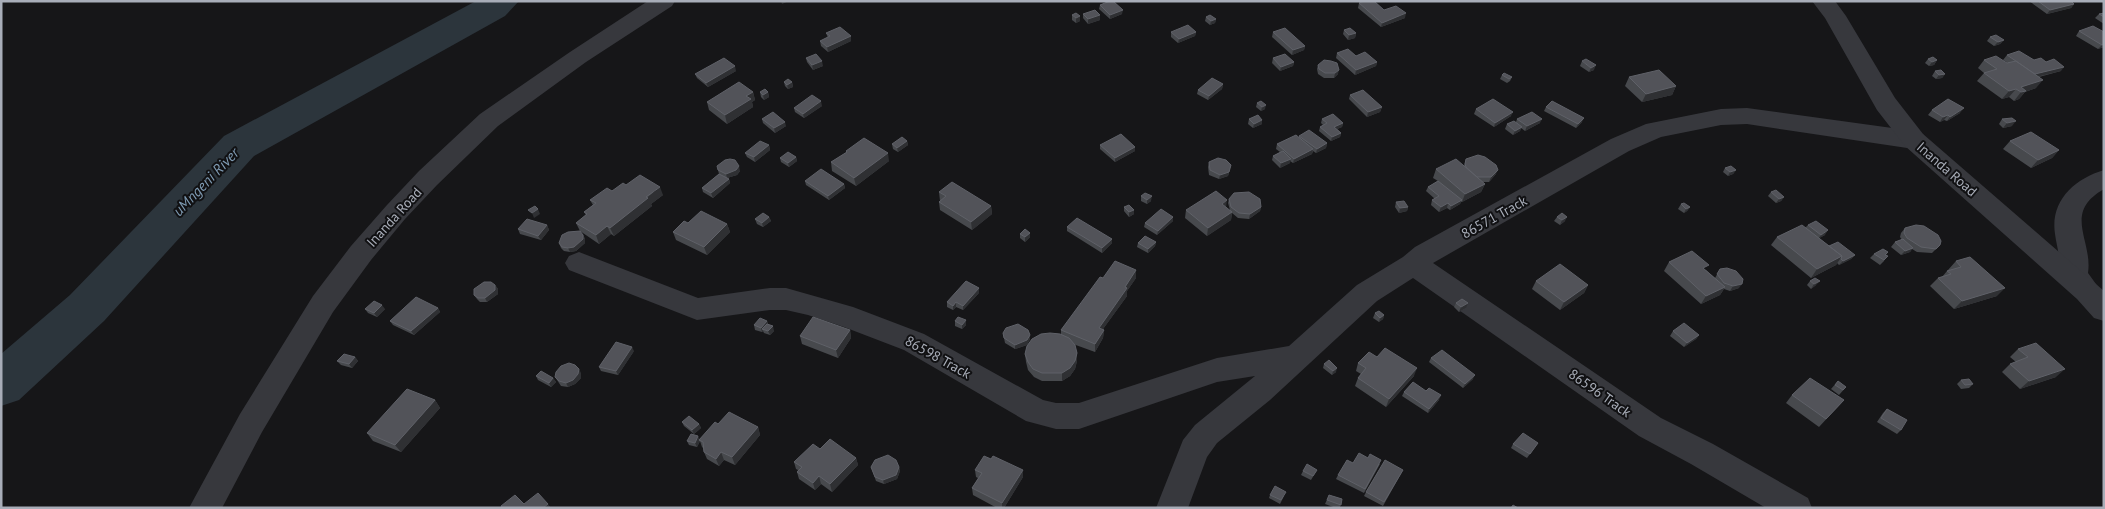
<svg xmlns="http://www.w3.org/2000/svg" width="2105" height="509" viewBox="0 0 2105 509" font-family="'PT Sans',sans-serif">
	<rect width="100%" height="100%" fill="#161618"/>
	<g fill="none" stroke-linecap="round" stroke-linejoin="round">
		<path fill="#2c353c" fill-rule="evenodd" d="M476 1H519L505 16 254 156 104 321 19 400 1 406V354L70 295 224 136Z"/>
		<path fill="#37383d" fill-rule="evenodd" d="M1747 108 1914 131 1923 134 1927 140 1923 146 1914 149 1747 124 1721 125 1661 137 1629 151 1433 263 1661 418 1713 444 1808 498 1812 508H1766L1691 464 1639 436 1413 278 1377 301 1270 400 1217 443 1207 457 1188 508H1156L1183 440 1195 425 1255 376 1217 382 1079 429H1056L1026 421 904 350 844 327 808 315 786 310H770L697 320 569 270 565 263 569 256 579 252 698 298 770 288H786L853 307 924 334 1043 400 1056 403H1079L1217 358 1289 346 1357 285 1403 257 1415 247 1611 139 1646 124 1721 109Z
			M2104 170V189C2062 213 2093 240 2088 273L2101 291 2097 299C2078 305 2068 292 2059 276 2062 261 2057 249 2055 234 2050 201 2074 179 2104 170Z"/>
		<path fill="#37383d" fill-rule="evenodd" d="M648 1H675L672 6 586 62 498 126 437 185 405 219 371 260 333 312 262 432 222 508H189L240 414 313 296 351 246 387 205 419 171 480 114 570 52Z
			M1812 1H1835L1846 16 1895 98 1923 134 2104 291V321L2094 318 2077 299 1905 146 1877 110 1825 18Z"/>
	</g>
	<path fill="#47494d" d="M2029 1H2071L2074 4 2071 8 2047 14Z
		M1359 3 1405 18 1381 27 1358 8Z
		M1100 5 1122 14 1110 19 1099 9Z
		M2104 13V24L2095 18 2099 14Z
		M1083 14 1100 20 1088 24 1083 18Z
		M1072 15 1080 21 1076 23 1072 20Z
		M1206 17 1216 19 1215 23 1210 25 1205 21Z
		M1344 30 1356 33 1355 38 1348 40 1343 34Z
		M2079 31 2104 32V47L2098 49 2076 36Z
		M1171 32H1196L1195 36 1178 43 1171 37Z
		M1273 32 1305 46 1304 50 1292 55 1272 37Z
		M826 33 851 41 828 52 821 46 820 41 828 38Z
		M1990 37 2004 40 2000 44 1994 46 1987 41Z
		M1337 53 1356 56 1377 62 1376 66 1355 75 1336 58Z
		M2007 55 2034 60 2061 71 2039 77 2036 88 2025 92 2019 99 2014 101 2009 97 2002 99 1977 81 1984 73 1978 68 1984 60 2007 63H2008L2003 60Z
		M806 58 823 66 813 70 807 62Z
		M1273 58 1294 62 1293 66 1280 71 1272 63Z
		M1928 59 1937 60 1934 65 1929 66 1925 63Z
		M1582 61 1594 70 1589 72 1580 66Z
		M1318 65 1338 74 1334 78H1324L1318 74 1317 69Z
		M736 71 708 87 697 78 695 74Z
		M1935 71 1945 74 1942 78 1936 79 1932 76Z
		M1502 75 1512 77 1510 81 1507 83 1500 79Z
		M1629 77 1676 86 1672 95 1642 102 1625 86Z
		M784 82H792L793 87 788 89 785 86Z
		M1223 84 1222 89 1208 100 1197 94 1198 90Z
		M753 92 755 100 752 102 753 107 727 124 709 110 707 102Z
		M760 92H768L769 97 764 100 761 97Z
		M1350 95 1382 107 1380 112 1367 117 1349 99Z
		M1257 103 1265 109 1261 111 1256 107Z
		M822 106 804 118 795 112 794 108Z
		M1546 107 1582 122 1576 128 1544 111Z
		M1476 109 1511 116 1494 127 1474 114Z
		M1932 110 1960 113 1947 121 1944 120 1940 122 1928 115Z
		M762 119 786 126 775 133 763 123Z
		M1249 119 1262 124 1253 128 1248 124Z
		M1322 119 1343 123 1342 127 1337 129 1341 133 1340 137 1331 141 1319 131 1320 127 1323 125 1321 123Z
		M1517 119 1540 123 1525 131 1521 128 1520 131 1513 135 1505 129 1507 124 1516 122Z
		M2002 119 2012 126 2003 128 1999 124Z
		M1299 136 1327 143 1326 148 1316 153 1313 151 1312 154 1293 163 1290 161V163L1280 168 1272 160 1273 156 1280 152 1276 149 1277 144 1299 137Z
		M907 141 908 145 898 152 893 149 892 144Z
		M2010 141 2059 150 2052 158 2031 168 2003 149Z
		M769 145 770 150 755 162 747 157 745 153Z
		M1100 145 1135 147V151L1115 162 1100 149Z
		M846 151 889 161 856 186 832 171 831 162 846 153Z
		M796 157 797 161 789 167 781 162 780 158Z
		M1466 159 1496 174 1489 182H1482L1485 184 1481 192 1462 202H1461L1460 204 1450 210 1447 208 1439 212 1431 205 1432 200 1435 199 1426 191 1428 187 1438 181 1433 178 1436 169 1464 166Z
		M1209 162 1231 165 1228 176 1219 179 1209 175 1208 167Z
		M1725 168 1736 170 1733 174 1728 176 1723 172Z
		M718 170 740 171 737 175 727 178 729 179 730 183 713 198 703 192 702 188 719 174Z
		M805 181 844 184 845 188 829 200 806 185Z
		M626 185 663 195 651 204 652 206 614 236 611 234 599 244 580 231 576 223 586 215 584 212 593 205 590 200Z
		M939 192 991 206 992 214 972 230 940 210 939 202 940 201Z
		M1771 192 1784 197 1781 201 1776 203 1768 196Z
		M1141 196 1151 201 1147 204 1141 201Z
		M1229 199 1261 207 1260 211 1249 219 1238 218 1232 213 1231 220 1207 236 1185 218 1186 210H1230L1228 203Z
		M1396 202 1408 207 1407 211 1399 213 1395 207Z
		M1681 204 1690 207 1687 211 1684 213 1678 209Z
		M1124 207 1134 210V214L1129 217 1124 211Z
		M769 217 771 221 763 227 757 224 755 219Z
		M1173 217V221L1157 235 1144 227 1145 223Z
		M1557 217 1565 221 1560 225 1554 221Z
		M688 223 727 224 730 232 707 255 676 240 673 232Z
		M547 225 549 230 541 240 520 234 518 229Z
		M1808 225 1825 235 1819 238 1829 246 1855 255 1851 259 1839 265 1837 263 1836 265 1811 278 1771 245 1777 237 1806 227Z
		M1067 227 1112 239V243L1102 253 1067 231Z
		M1905 228 1940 245 1932 253 1917 252 1912 249 1910 252 1901 255 1891 247 1895 242 1902 240 1900 237 1901 233Z
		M1030 233V237L1025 242 1020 238V234Z
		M583 235 585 239V243L576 251 570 252 564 251 561 248 559 243Z
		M1156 242 1155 246 1148 253 1137 247 1138 243Z
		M1888 252 1886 255 1884 261 1880 265 1870 258 1874 254Z
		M1956 261 1997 296 1954 309 1930 286 1938 278 1942 277 1947 271 1949 270H1948Z
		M1669 262 1706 270 1715 278 1720 269 1739 288 1730 291 1724 289 1720 295 1701 304 1664 271Z
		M1136 270V278L1127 291V296L1103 329 1104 330 1103 338 1095 352 1073 344 1077 353V361L1075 369 1070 376 1062 381H1042L1034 377 1028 370 1026 362 1025 354 1061 335V330L1103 278Z
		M1536 281 1588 285 1584 293 1560 310 1532 289Z
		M1810 281 1816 285 1811 289 1807 285Z
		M495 285 498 289V294L487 302H480L477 299 474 295Z
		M979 293 963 310 956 307 953 310 947 307V302Z
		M1456 303 1466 308 1459 312 1454 307Z
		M438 308 440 312 414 335 393 325 390 321Z
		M365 309H385L377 317 368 313Z
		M1375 313 1384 315 1383 319 1379 322 1373 318Z
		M966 320V325L962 329 955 326V321Z
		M767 321 768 324 774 331 770 335 764 333 763 331 762 332 755 330 754 325Z
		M850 330 851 338 838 358 802 344 800 336Z
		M1673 331 1699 335 1696 339 1684 347 1670 336Z
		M1003 333 1030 339 1027 345 1015 349 1005 343Z
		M2018 349 2056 377 2020 389 2002 372 2010 364 2016 362 2010 357Z
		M634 351 618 375 601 371 599 367Z
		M355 357 358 361 352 368 341 365 337 361Z
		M1377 357 1414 376 1386 407 1355 386 1358 378 1361 374 1356 371 1358 363Z
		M1431 358 1473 379 1463 388 1429 362Z
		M1324 364 1336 372 1332 375 1323 368Z
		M581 373V378L575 384 568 387 561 386 555 377Z
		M536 376 553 378 556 382 551 387 538 380Z
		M1961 380 1973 384 1969 388 1961 389 1957 384Z
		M1838 381 1846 387 1839 395 1831 389Z
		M1426 391 1439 400 1428 413 1402 396 1404 392Z
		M1792 395 1844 400 1819 427 1786 403Z
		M435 400 440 408 401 452 373 441 367 433Z
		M1887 409 1901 430 1897 434 1877 422 1883 413Z
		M682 422 699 424 701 428 694 434 684 426Z
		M718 424 758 427 760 435 735 465 724 460 719 466 707 459 704 452 703 448 702 447 700 441 697 447 689 445 687 441 700 439Z
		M1538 443 1527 458 1511 448 1513 444Z
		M820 449 856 458 858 465 832 492 821 484 815 490 799 479 797 472 798 470 796 469 794 462Z
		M1368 458 1380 464 1364 493 1336 479 1338 475 1353 463Z
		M871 467H899L900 471 897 479 884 484 876 481Z
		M975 470 1023 477 1004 508H997L973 495 972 488 978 478 976 477Z
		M1317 470 1311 480 1301 475 1303 471Z
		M1403 470 1383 506 1364 496 1366 492Z
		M1270 495 1284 496 1280 504 1269 498Z
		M1329 495 1342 499 1340 507 1341 508H1336L1325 504Z"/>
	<path fill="#2f3033" d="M781 1H789L782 4Z
		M2074 4 2071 8 2047 14 2050 10Z
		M1123 10 1122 14 1110 19V15Z
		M1406 13 1405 18 1381 27 1382 23Z
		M1100 15V20L1088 24V19Z
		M1080 16V21L1076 23V18Z
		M1216 19 1215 23 1210 25 1211 21Z
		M1196 32 1195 36 1178 43 1179 39Z
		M1356 33 1355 38 1348 40 1349 35Z
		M851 36V41L828 52 827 47Z
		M2004 40 2000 44 1994 46 1998 42Z
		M2104 44V47L2098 49 2102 45Z
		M1305 46 1304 50 1292 55 1293 50Z
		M1937 60 1934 65 1929 66 1932 62Z
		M822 61 823 66 813 70 812 65Z
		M1294 62 1293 66 1280 71 1281 67Z
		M1377 62 1376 66 1355 75 1356 70Z
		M1596 65 1594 70 1589 72 1591 68Z
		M735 66 736 71 708 87 706 83Z
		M2064 67 2061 71 2032 78 2035 74Z
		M1339 70 1338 74 1334 78 1335 73Z
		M1945 74 1942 78 1936 79 1939 75Z
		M2043 80 2036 88 2025 92 2019 99 2014 101 2021 92V87Z
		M792 82 793 87 788 89 787 85Z
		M1223 84 1222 89 1208 100 1209 96Z
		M1676 86 1672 95 1642 102 1646 94Z
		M2016 89 2009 97 2002 99 2009 91Z
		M753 92 755 100 752 102 753 107 727 124 725 115 746 96Z
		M768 92 769 97 764 100 763 95Z
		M821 101 822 106 804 118 803 114Z
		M1266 105 1265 109 1261 111 1262 107Z
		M1382 107 1380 112 1367 117 1368 112Z
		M1964 108 1960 113 1947 121 1950 117Z
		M1513 112 1511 116 1494 127 1495 123Z
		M1948 115 1944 120 1940 122 1943 117Z
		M1584 118 1582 122 1576 128 1578 124Z
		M1542 119 1540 123 1525 131 1527 126Z
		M1262 120V124L1253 128 1254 124Z
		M2016 121 2012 126 2003 128 2007 123Z
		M785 122 786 126 775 133 774 128Z
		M1343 123 1342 127 1333 131 1334 127Z
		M1522 127 1520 131 1513 135 1515 131Z
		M1341 133 1340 137 1331 141 1332 137Z
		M907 141 908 145 898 152 897 148Z
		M1327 143 1326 148 1316 153 1317 149Z
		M769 145 770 150 755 162 754 157Z
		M1135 147V151L1115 162V158Z
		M1313 149 1312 154 1293 163 1294 159Z
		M2059 150 2052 158 2031 168 2038 160Z
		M888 153 889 161 856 186 854 178Z
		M796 157 797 161 789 167 788 163Z
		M1291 159 1290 163 1280 168 1281 163Z
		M739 166 740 171 737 175 727 178 726 174Z
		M1498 170 1496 174 1489 182 1491 177Z
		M1736 170 1733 174 1728 176 1730 172Z
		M1229 172 1228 176 1219 179 1220 175Z
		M729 179 730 183 713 198 711 193Z
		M844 184 845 188 829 200 828 196Z
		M1485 184 1481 192 1462 202 1465 194Z
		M660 187 663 195 651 204 652 206 614 236 610 228Z
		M1152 196 1151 201 1147 204V200Z
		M1784 197 1781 201 1776 203 1779 199Z
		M1227 200 1226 208 1222 204Z
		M1462 200 1460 204 1450 210 1451 206Z
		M1448 203 1447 208 1439 212 1441 207Z
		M991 206 992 214 972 230 971 222Z
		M1261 207 1260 211 1249 219 1250 214Z
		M1408 207 1407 211 1399 213 1400 208Z
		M1690 207 1687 211 1684 213 1686 209Z
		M538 209 540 214 534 218 532 213Z
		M1134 210V214L1129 217V212Z
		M1232 212 1231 220 1207 236 1208 228Z
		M769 217 771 221 763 227 762 223Z
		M1173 217V221L1157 235 1158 231Z
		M1567 217 1565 221 1560 225 1562 220Z
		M727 224 730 232 707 255 704 247Z
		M547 225 549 230 541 240 538 236Z
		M607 226 611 234 599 244 596 235Z
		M1828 230 1825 235 1818 239 1821 235Z
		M1030 233V237L1025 242V237Z
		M583 235 585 239V243L576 251 570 252 568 248Z
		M1112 239V243L1102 253V248Z
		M1156 242 1155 246 1148 253V249Z
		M1913 248 1910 252 1901 255 1905 251Z
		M1855 255 1851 259 1839 265 1843 261Z
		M1842 256 1836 265 1811 278 1817 269Z
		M1136 270V278L1127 291V296L1098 336 1099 328Z
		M1820 281 1816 285 1811 289 1814 284Z
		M1742 284 1739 288 1730 291 1733 286Z
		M495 285 498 289V294L487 302 485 298Z
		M1588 285 1584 293 1560 310 1564 302Z
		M1725 287 1720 295 1701 304 1706 296Z
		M979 288V293L963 310V306Z
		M2005 288 1997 296 1954 309 1962 301Z
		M956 302V307L953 310V306Z
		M1468 303 1466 308 1459 312 1461 307Z
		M382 305 385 309 377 317 374 313Z
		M438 308 440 312 414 335 411 331Z
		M1384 315 1383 319 1379 322 1380 318Z
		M966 320V325L962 329V325Z
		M767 321 768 325 762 329 763 331 762 332 761 328Z
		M773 326 774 331 770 335 768 331Z
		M850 330 851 338 838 358 836 350Z
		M1104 330 1103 338 1095 352V344Z
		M1030 335V339L1027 345 1015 349V345Z
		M1699 335 1696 339 1684 347 1687 343Z
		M632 347 634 351 618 375 616 371Z
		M1077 353V361L1075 369 1070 376 1062 381V373Z
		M355 357 358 361 352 368 349 364Z
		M1337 368 1336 372 1332 375 1333 371Z
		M1417 368 1414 376 1386 407 1389 399Z
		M579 369 581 373V378L575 384 568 387 566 383Z
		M2065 369 2056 377 2020 389 2029 381Z
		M1475 375 1473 379 1463 388 1465 384Z
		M553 378 556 382 551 387 549 383Z
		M1441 395 1439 400 1428 413 1429 409Z
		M435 400 440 408 401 452 395 445Z
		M699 424 701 428 694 434 692 430Z
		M758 427 760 435 735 465 732 457Z
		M698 436 700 440H699L700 441 697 447 695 443Z
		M721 452 724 460 719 466 716 459Z
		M856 458 858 465 832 492 830 484Z
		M899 467 900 471 897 479 884 484 883 480Z
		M1023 470V477L1004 508H1002V503Z
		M819 476 821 484 815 490 813 483Z
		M548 504 551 508H543Z"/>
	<path fill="#525359" stroke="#5f6168" d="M1110 1H1113L1123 10 1110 15 1100 5Z
		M1364 1H1374L1384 10 1396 6 1406 13 1382 23 1359 3Z
		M2038 1H2071L2074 4 2050 10Z
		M1095 10 1100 15 1088 19 1083 14Z
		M1076 13 1080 16 1076 18 1072 15Z
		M2104 13V17L2099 14Z
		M1210 15 1216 19 1211 21 1206 17Z
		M1188 25 1196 32 1179 39 1171 32Z
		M2093 26 2104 32V44L2102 45 2079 31Z
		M840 27 851 36 827 47 820 41 830 36 826 33Z
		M1285 28 1305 46 1293 50 1273 32Z
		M1350 28 1356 33 1349 35 1344 30Z
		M1996 35 2004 40 1998 42 1990 37Z
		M1348 49 1356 56 1365 52 1377 62 1356 70 1337 53Z
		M2019 51 2034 60 2041 58 2046 62 2054 59 2064 67 2035 74 2007 55Z
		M816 54 822 61 812 65 806 58Z
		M1285 54 1294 62 1281 67 1273 58Z
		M1996 56 2007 63 2016 61 2043 80 2021 87 2026 91 2021 92 2016 89 2009 91 1984 73 1997 69 1984 60Z
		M1933 57 1937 60 1932 62 1928 59Z
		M724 58 735 66 706 83 695 74Z
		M1586 59 1596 65 1591 68 1582 61Z
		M1324 60 1331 61 1337 63 1339 70 1335 73H1325L1319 69 1318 65Z
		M1659 70 1676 86 1646 94 1629 77Z
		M1941 70 1945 74 1939 75 1935 71Z
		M1504 73 1512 77 1509 79 1502 75Z
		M1212 78 1223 84 1209 96 1198 90Z
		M788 79 792 82 787 85 784 82Z
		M739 82 753 92 746 96 751 99 725 115 707 102Z
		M765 89 768 92 763 95 760 92Z
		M1363 90 1382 107 1368 112 1350 95Z
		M812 95 821 101 803 114 794 108Z
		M1493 99 1513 112 1495 123 1476 109Z
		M1948 99 1964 108 1950 117 1948 115 1943 117 1932 110Z
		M1261 101 1266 105 1262 107 1257 103Z
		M1552 101 1584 118 1578 124 1546 107Z
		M773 112 785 122 774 128 762 119Z
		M1532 112 1542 119 1527 126 1517 119Z
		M1333 114 1343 123 1334 127 1341 133 1332 137 1320 127 1327 123 1322 119Z
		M1258 115 1262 120 1254 124 1249 119Z
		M2012 118 2016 121 2007 123 2002 119Z
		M1514 121 1522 127 1515 131 1507 124Z
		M1309 130 1327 143 1317 149 1299 136Z
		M2031 132 2059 150 2038 160 2010 141Z
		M1121 134 1135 147 1115 158 1100 145Z
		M1296 135 1313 149 1294 159 1277 144Z
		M902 137 907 141 897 148 892 144Z
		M864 138 888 153 854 178 831 162 847 152 846 151Z
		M760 141 769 145 754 157 745 153Z
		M1283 151 1291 159 1281 163 1273 156Z
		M788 152 796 157 788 163 780 158Z
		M1478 155 1485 157 1496 165 1498 170 1491 177H1477L1466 167 1465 164 1466 159Z
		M1218 158 1226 160 1231 165 1229 172 1220 175 1210 170 1209 162Z
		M730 159 735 160 739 166 736 170 726 174 718 170 717 166 725 160Z
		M1456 159 1485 184 1465 194 1436 169Z
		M1731 166 1736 170 1730 172 1725 168Z
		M821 169 844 184 828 196 805 181Z
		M719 174 729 179 711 193 702 188Z
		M640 175 660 187 646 197 648 198 610 228 607 226 596 235 576 223 587 214 584 212 596 203 590 200 607 188 612 191 623 183 626 185Z
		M1438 181 1462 200 1451 206 1448 203 1441 207 1432 200 1439 196 1428 187Z
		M952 182 991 206 971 222 939 202 946 196 939 192Z
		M1776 190 1784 197 1779 199 1771 192Z
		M1216 191 1227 200 1222 204 1232 212 1208 228 1186 210Z
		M1249 192 1260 199 1261 207 1250 214 1239 213 1231 207 1229 199 1234 193Z
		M1145 193 1152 196 1147 200 1141 196Z
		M1404 201 1408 207 1400 208 1396 202Z
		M1684 203 1690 207 1686 209 1681 204Z
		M1129 205 1134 210 1129 212 1124 207Z
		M535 206 538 209 532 213 528 210Z
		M1161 209 1173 217 1158 231 1145 223Z
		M701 211 727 224 704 247 673 232 684 221 688 223Z
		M763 213 769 217 762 223 755 219Z
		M1562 213 1567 217 1562 220 1557 217Z
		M1077 218 1112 239 1102 248 1067 227Z
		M527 219 547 225 538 236 518 229Z
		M1816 221 1828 230 1821 235 1808 225Z
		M1802 225 1842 256 1817 269 1777 237Z
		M1916 225 1924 226 1938 235 1941 241 1940 245 1936 249 1921 247 1907 238 1904 233 1905 228Z
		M1025 229 1030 233 1025 237 1020 234Z
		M580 231 583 235V239L574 247 568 248 562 247 559 243 562 235 568 232Z
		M1145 236 1156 242 1148 249 1138 243Z
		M1903 239 1913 248 1905 251 1895 242Z
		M1838 242 1855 255 1843 261 1841 259 1842 256 1829 246Z
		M1883 249 1888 252 1885 255 1888 256 1884 260 1874 254Z
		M1692 251 1709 265 1703 268 1725 287 1706 296 1669 262Z
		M1970 257 2005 288 1962 301 1938 278 1951 274 1947 271 1961 267 1956 261Z
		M1115 261 1136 270 1125 287 1127 288 1099 328 1104 330 1095 344 1061 330 1100 277 1103 278Z
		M1560 264 1588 285 1564 302 1536 281Z
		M1727 268 1736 271 1743 279 1742 284 1733 286 1724 283 1717 274 1720 269Z
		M1815 278 1820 281 1814 284 1810 281Z
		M966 281 979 288 963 306 956 302 953 306 947 302Z
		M484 282H491L495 285V290L485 298H478L474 295V289Z
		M416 297 438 308 411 331 390 321Z
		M1462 299 1468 303 1461 307 1456 303Z
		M374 301 382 305 374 313 365 309Z
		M1379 311 1384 315 1380 318 1375 313Z
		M813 317 850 330 836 350 800 336Z
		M958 317 966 320 962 325 955 321Z
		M760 318 767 321 761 328 754 325Z
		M1684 323 1699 335 1687 343 1673 331Z
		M767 324 773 326 768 331 762 329Z
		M1018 324 1028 330 1030 335 1027 340 1015 345 1004 338 1003 333 1006 328Z
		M1050 333 1060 334 1069 338 1075 345 1077 353 1075 361 1070 368 1062 373H1042L1033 369 1028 362 1025 354 1027 346 1032 339 1041 334Z
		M616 342 632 347 616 371 599 367Z
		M2036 343 2065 369 2029 381 2010 364 2028 357 2018 349Z
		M1385 348 1417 368 1389 399 1358 378 1366 368 1358 363 1369 352 1377 357Z
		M1442 350 1475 375 1465 384 1431 358Z
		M344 354 355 357 349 364 337 361Z
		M1329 360 1337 368 1333 371 1324 364Z
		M569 363 575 365 579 369 578 374 573 380 566 383 559 381 555 377 556 372 561 366Z
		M541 371 553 378 549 383 536 376Z
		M1810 378 1844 400 1826 419 1792 395Z
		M1969 379 1973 384 1965 385 1961 380Z
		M1838 381 1846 387 1843 390 1835 385Z
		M1413 382 1426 391 1429 388 1441 395 1429 409 1404 392Z
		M407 389 435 400 395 445 367 433Z
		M1887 409 1907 420 1901 430 1881 418Z
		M729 412 758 427 732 457 721 452 716 459 704 452 703 442 699 440 715 422 718 424Z
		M689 416 699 424 692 430 682 422Z
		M1523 433 1538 443 1530 454 1513 444Z
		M691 434 698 436 695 443 687 441Z
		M830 439 856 458 830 484 819 476 813 483 797 472 802 467 794 462 813 444 820 449Z
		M1359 453 1368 458 1370 454 1381 460 1365 489 1338 475 1347 460 1353 463Z
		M888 455 896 460 899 467 896 475 883 480 875 477 871 467 875 460Z
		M984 456 991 459 993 456 1023 470 1002 503 972 488 982 473 975 470Z
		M1385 460 1403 470 1384 502 1366 492Z
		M1307 464 1317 470 1313 476 1303 471Z
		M1275 486 1286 492 1281 500 1270 495Z
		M538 493 548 504 543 508H502L501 506 515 495 524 504Z
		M1329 495 1342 499 1341 505 1327 500Z
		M1513 505 1518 508H1511Z"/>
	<g text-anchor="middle" stroke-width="4" stroke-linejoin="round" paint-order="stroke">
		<g font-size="14" fill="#a8adb8" stroke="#111113">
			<text transform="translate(1947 169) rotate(41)" y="5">Inanda Road</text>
			<text transform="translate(394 217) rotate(-48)" y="5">Inanda Road</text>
			<text transform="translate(1494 217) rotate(-29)" y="5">86571 Track</text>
			<text transform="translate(938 357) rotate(29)" y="5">86598 Track</text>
			<text transform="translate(1600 393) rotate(35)" y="5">86596 Track</text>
		</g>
		<g font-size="15" font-style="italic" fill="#7f9bb3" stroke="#111113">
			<text transform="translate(206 182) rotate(-46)" y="5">uMngeni River</text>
		</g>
	</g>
	<rect width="2105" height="509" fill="none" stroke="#a8adb8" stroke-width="5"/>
</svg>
